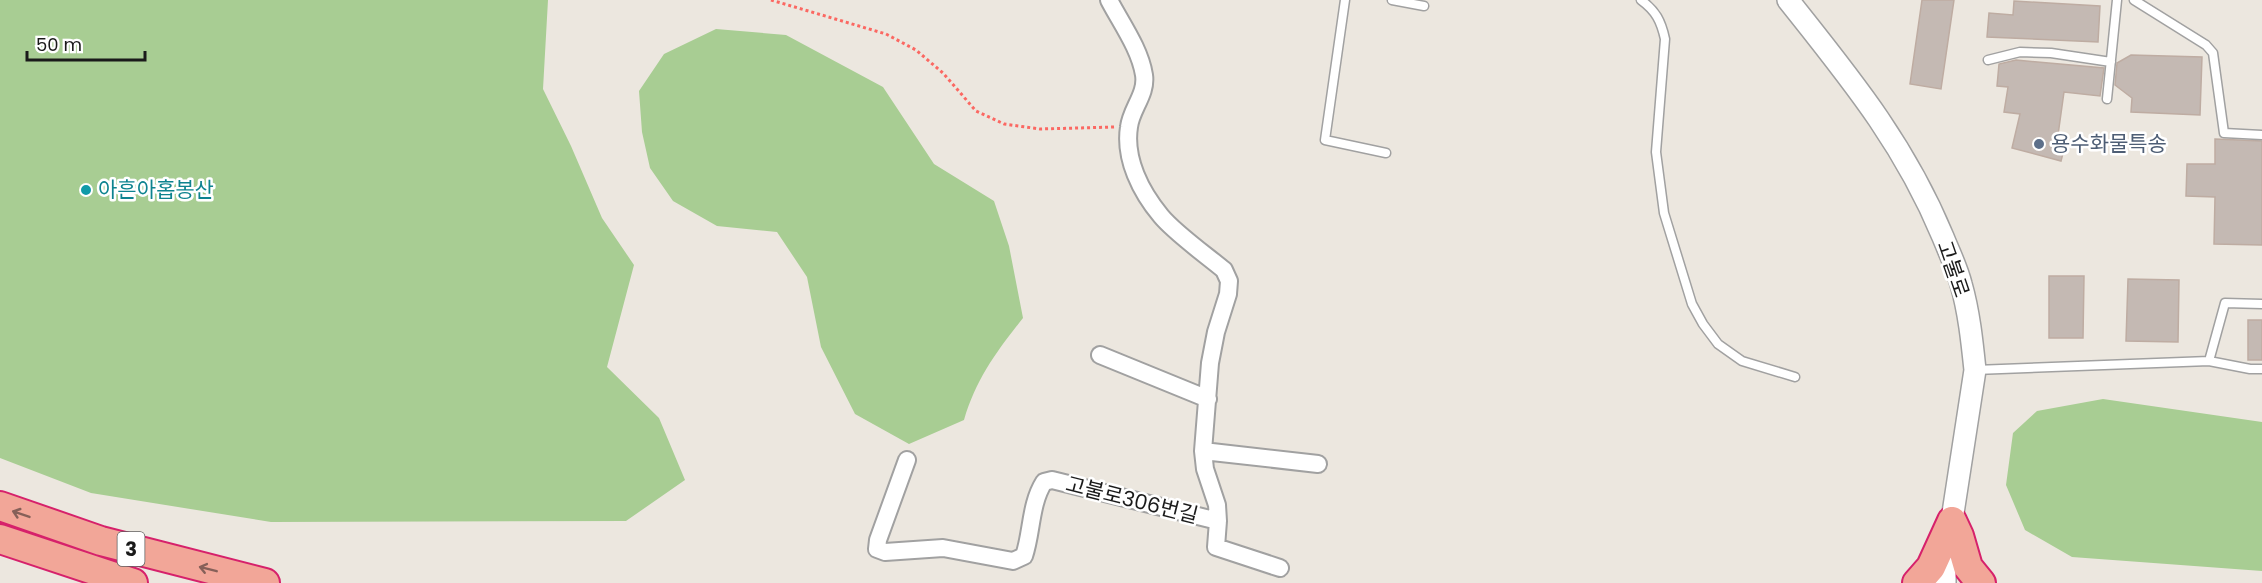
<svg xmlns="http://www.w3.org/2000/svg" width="2262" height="583" viewBox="0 0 2262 583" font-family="Poppins,'Noto Sans KR',sans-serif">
	<rect width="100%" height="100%" fill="#ece7df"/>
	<path fill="#a8cd93" d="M0 0H548L543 89 571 146 602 218 634 265 607 367 659 418 685 480 626 521 271 522 91 493 0 458Z
		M716 29 786 35 883 87 934 164 994 201 1009 246 1023 318C997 351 976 379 964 420L909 444 855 414 821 347 807 277 777 232 717 226 673 201 650 168 642 132 639 91 664 54Z
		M2103 399 2262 422V571L2072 557 2025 530 2006 485 2013 433 2037 411Z"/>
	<path fill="#c4b9b3" stroke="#beaca2" stroke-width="1.5" d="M1922 0H1954L1941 89 1910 84Z
		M2014 1 2100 6 2098 42 1987 37 1989 13 2013 15Z
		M2131 55 2202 57 2200 115 2131 112 2132 98 2115 85 2117 63Z
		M2016 60 2104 68 2100 96 2064 92 2058 135 2067 138 2061 161 2012 148 2020 114 2004 112 2008 87 1997 86 1999 64Z
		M2215 139 2262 141V245L2214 244 2215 197 2186 196 2187 164H2215Z
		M2049 276H2084L2083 338H2049Z
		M2128 279 2179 280 2178 342 2126 341Z
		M2248 320H2262V360H2248Z"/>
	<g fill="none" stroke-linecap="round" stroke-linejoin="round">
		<defs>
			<path id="service" d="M1345 0 1325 140 1386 153
				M1392 0 1424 6
				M1641 0C1656 11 1661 21 1665 39L1656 152 1664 213 1692 304 1703 324 1718 344 1742 361 1795 377
				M2134 0 2206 45 2213 53 2224 133 2262 135
				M1988 60 2020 52 2051 53 2111 62
				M2107 99 2117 0
				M2209 361 2225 303 2262 304
				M1975 370 2209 361 2250 369H2262"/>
			<path id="minor" d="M1100 355 1208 399
				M1203 451 1318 464
				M907 460 878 540 877 549 885 552 943 548 1013 561 1024 556C1032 533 1030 504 1044 482L1052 480 1218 521 1217 505 1205 469 1203 451 1210 363 1216 332 1228 294 1229 281 1224 270C1206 255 1175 233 1161 216 1141 192 1124 159 1129 127 1131 109 1147 94 1144 75 1140 49 1121 23 1109 0
				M1218 521 1216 547 1280 568"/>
			<path id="tertiary" d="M1788 0C1850 78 1904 143 1943 237 1949 252 1957 268 1961 284 1969 312 1972 341 1975 370L1945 565V583"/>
			<path id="trunk" d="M0 506 101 541 265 583
				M1952 521 1959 536 1968 567 1981 583
				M0 539 133 583
				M1917 583 1931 567 1952 521"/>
		</defs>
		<use href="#service" stroke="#a1a1a1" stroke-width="11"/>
		<use href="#minor" stroke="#a1a1a1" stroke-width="20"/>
		<use href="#tertiary" stroke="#a1a1a1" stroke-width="24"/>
		<use href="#trunk" stroke="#d6216b" stroke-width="32"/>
		<path stroke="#fb6862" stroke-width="3" stroke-dasharray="3 3" stroke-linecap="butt" d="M771 0 886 34 916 50 943 73 976 111 1004 124 1040 129 1115 127"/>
		<use href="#service" stroke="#fff" stroke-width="8"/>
		<use href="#minor" stroke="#fff" stroke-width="16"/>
		<use href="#tertiary" stroke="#fff" stroke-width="21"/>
		<use href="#trunk" stroke="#f2a698" stroke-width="28"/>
	</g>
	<defs><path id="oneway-shaft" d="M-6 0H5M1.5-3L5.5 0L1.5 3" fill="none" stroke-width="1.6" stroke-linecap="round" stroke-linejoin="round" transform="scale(1.5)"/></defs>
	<g stroke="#866059">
		<use href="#oneway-shaft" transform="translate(21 514) rotate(-161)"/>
		<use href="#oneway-shaft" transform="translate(208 569) rotate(-166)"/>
	</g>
	<circle fill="#5c6f8a" stroke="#fff" stroke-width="2" cx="2039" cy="144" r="6"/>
	<circle fill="#0f9aa8" stroke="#fff" stroke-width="2" cx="86" cy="190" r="6"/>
	<g text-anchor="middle" stroke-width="5" stroke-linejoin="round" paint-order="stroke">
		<rect fill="#fff" stroke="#5f5f5f" stroke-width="1.5" x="117.5" y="532" width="27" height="34" rx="4.5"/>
		<g font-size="20" font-weight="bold" fill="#1a1a1a">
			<text x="131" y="556">3</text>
		</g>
		<g font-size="21" fill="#4e5e75" stroke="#fff" text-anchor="start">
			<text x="2051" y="151">용수화물특송</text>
		</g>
		<g font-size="21" fill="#0d838f" stroke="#fff" text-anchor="start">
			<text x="98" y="197">아흔아홉봉산</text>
		</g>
		<g font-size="21" fill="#1a1a1a" stroke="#fff">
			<text transform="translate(1953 269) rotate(71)" y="7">고불로</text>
			<text transform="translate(1132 500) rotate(14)" y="7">고불로306번길</text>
		</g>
	</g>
	<path d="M27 51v9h118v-9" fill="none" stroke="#1a1a1a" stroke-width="3"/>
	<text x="36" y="51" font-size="18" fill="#1a1a1a" stroke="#ffffff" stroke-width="4.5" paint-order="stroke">50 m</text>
</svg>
